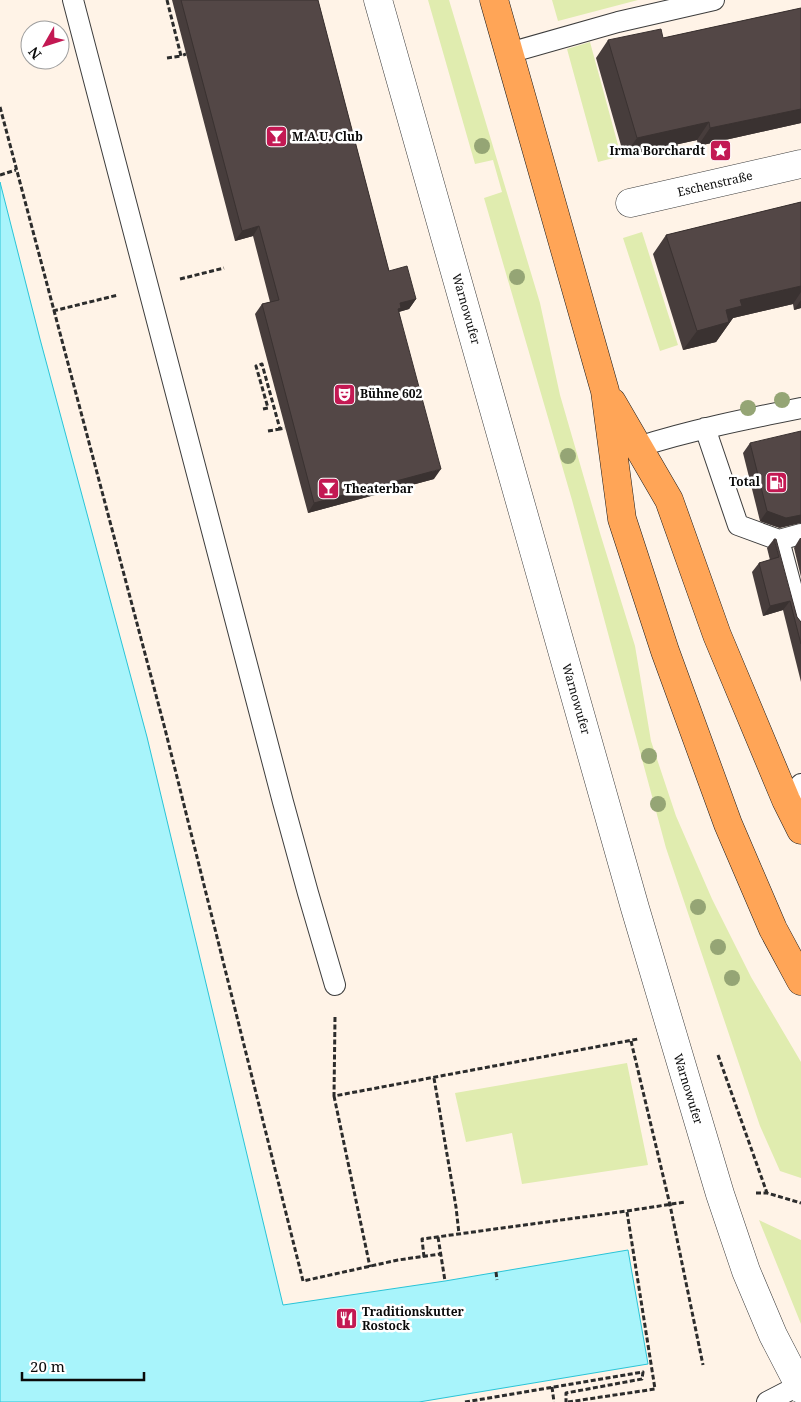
<svg xmlns="http://www.w3.org/2000/svg" width="801" height="1402" viewBox="0 0 801 1402" font-family="'Noto Serif',serif">
	<rect width="100%" height="100%" fill="#fff3e7"/>
	<path fill="#e0ecaf" d="M428 0H449L540 303 560 395 600 533 635 646 651 741 676 816 712 899 751 977 801 1062V1178L780 1171 760 1126 666 848 572 500 484 198 502 192 493 160 475 164Z
		M552 0H638L558 21Z
		M590 42 621 156 598 162 567 49Z
		M642 232 678 345 660 351 623 238Z
		M627 1063 648 1165 522 1184 512 1133 466 1142 455 1093Z
		M759 1220 801 1240V1324Z"/>
	<path fill="#a8f4fb" stroke="#29c4d7" d="M0 182 40 339 147 737 283 1305 445 1281 628 1250 648 1364 419 1402H0Z"/>
	<g fill="none" stroke-linecap="round" stroke-linejoin="round">
		<defs>
			<path id="lane" d="M73 0 283 802 308 893 335 985
				M509 53 618 22 714 0
				M705 428 738 525 779 540 801 534
				M638 447C691 430 746 419 801 408
				M779 540 801 623
				M786 800 801 784
				M767 1402 798 1386"/>
			<path id="street" d="M378 0 635 908 720 1194 746 1271 773 1335 801 1389
				M630 203 801 164"/>
			<path id="primary" d="M494 0 605 391 622 519 665 651 728 824 773 929 801 981
				M612 402 669 500 717 635 786 800 801 830"/>
		</defs>
		<use href="#lane" stroke="#3d3d3d" stroke-width="22"/>
		<use href="#street" stroke="#3d3d3d" stroke-width="29"/>
		<use href="#primary" stroke="#1b1b1b" stroke-width="29"/>
		<path stroke="#2c2c2c" stroke-width="3" stroke-dasharray="5 2.5" stroke-linecap="butt" d="M167 0 181 56 186 54
			M167 58 181 56
			M0 107 165 729 303 1281 398 1260 440 1254
			M676 144 678 156
			M0 175 16 170
			M180 279 224 268
			M53 311 118 295
			M263 409 268 408 256 366 262 364 280 429 285 428
			M268 431 280 429
			M335 1017 334 1096 638 1039
			M631 1041 670 1205 703 1365
			M718 1055 767 1193
			M434 1078 456 1207 459 1234
			M334 1096 370 1267
			M756 1193H767L801 1203
			M438 1237 445 1281
			M424 1257 422 1239 627 1211 685 1202
			M496 1272 497 1280
			M552 1387 554 1402
			M465 1402 643 1372 642 1379 566 1393V1402
			M568 1402 655 1389 627 1212"/>
		<use href="#lane" stroke="#fff" stroke-width="20"/>
		<use href="#street" stroke="#fff" stroke-width="28"/>
		<use href="#primary" stroke="#ffa557" stroke-width="28"/>
	</g>
	<g fill="#95a575">
		<circle cx="482" cy="146" r="8"/>
		<circle cx="517" cy="277" r="8"/>
		<circle cx="782" cy="400" r="8"/>
		<circle cx="748" cy="408" r="8"/>
		<circle cx="568" cy="456" r="8"/>
		<circle cx="649" cy="756" r="8"/>
		<circle cx="658" cy="804" r="8"/>
		<circle cx="698" cy="907" r="8"/>
		<circle cx="718" cy="947" r="8"/>
		<circle cx="732" cy="978" r="8"/>
	</g>
	<path fill="#473d3c" d="M172 0H318L389 271 416 299 409 309 399 312 434 479 308 513 255 314 262 304 270 302 253 236 235 241Z
		M801 8V123L698 146 697 140 624 156 596 58 608 40 663 38Z
		M801 202V308L794 310 793 304 733 318 716 342 683 350 653 254 666 235Z
		M750 443 780 528 760 521 743 453Z
		M800 538H801V577L794 548Z
		M774 539 797 617 801 622V682L783 610 763 616 752 572 759 563 770 560 767 548Z"/>
	<path fill="#3a3231" d="M801 109V123L698 146 710 128Z
		M709 122 697 140 624 156 637 138Z
		M259 226 253 236 235 241 242 231Z
		M801 286V292L793 304 733 318 716 342 683 350 697 331 726 310 740 300Z
		M416 299 409 309 398 312 394 317 400 303Z
		M801 300V308L794 310Z
		M441 469 434 479 308 513 314 503Z
		M767 511 801 515V523L780 528 760 521Z
		M790 601 783 610 763 616 770 606Z"/>
	<path fill="#534746" stroke="#3a3231" d="M181 0H318L389 271 407 266 416 299 400 303 401 308 398 309 441 469 314 503 262 304 279 300 259 226 242 231Z
		M801 8V109L710 128 709 122 637 138 608 40 661 29 663 38Z
		M801 202V286L740 300 742 306 726 310 729 322 697 331 666 235Z
		M801 431V515L786 518 767 511 750 443Z
		M774 539H776L797 617 801 622V644L790 601 770 606 759 563 779 557Z"/>
	<defs>
		<symbol id="bar-square" viewBox="-11 -11 22 22"><rect x="-9" y="-9" width="18" height="18" rx="4" fill="#c31953" stroke="#fff"/><path d="M-6-5H6L.8 .8V4.5H3.5V6h-7V4.5H-.8V.8Z" fill="#fff"/></symbol>
		<symbol id="sight-square" viewBox="-11 -11 22 22"><rect x="-9" y="-9" width="18" height="18" rx="4" fill="#c31953" stroke="#fff"/><path d="M0-6L1.8-2.2L6-1.7L2.9 1.2L3.7 5.4L0 3.3L-3.7 5.4L-2.9 1.2L-6-1.7L-1.8-2.2Z" fill="#fff"/></symbol>
		<symbol id="theatre-square" viewBox="-11 -11 22 22"><rect x="-9" y="-9" width="18" height="18" rx="4" fill="#c31953" stroke="#fff"/><path d="M-5-5.5Q0-4 5-5.5V0Q5 5 0 6Q-5 5-5 0ZM-3.3-2.5H-1v1.5H-3.3ZM1-2.5H3.3v1.5H1ZM-2.8 1Q0 5.5 2.8 1Z" fill="#fff"/></symbol>
		<symbol id="fuel-square" viewBox="-11 -11 22 22"><rect x="-9" y="-9" width="18" height="18" rx="4" fill="#c31953" stroke="#fff"/><path d="M-5.5-6h7V0h2V4h1.3V-2.5L3-4.5l.8-.8L6-3V5H2.5V1h-1V6h-7ZM-4.2-4.7v3.2H.2V-4.7Z" fill="#fff"/></symbol>
		<symbol id="restaurant-square" viewBox="-11 -11 22 22"><rect x="-9" y="-9" width="18" height="18" rx="4" fill="#c31953" stroke="#fff"/><path d="M-5-6h1v4h1v-4h1v4h1v-4h1v5L-1.5 .5V6h-2V.5L-5-1ZM5-6V6H3V1.5H1.5Q1.5-4 5-6Z" fill="#fff"/></symbol>
	</defs>
	<g fill-rule="evenodd">
		<use href="#bar-square" x="264" y="124" width="25" height="25"/>
		<use href="#sight-square" x="708" y="138" width="25" height="25"/>
		<use href="#theatre-square" x="332" y="382" width="25" height="25"/>
		<use href="#fuel-square" x="764" y="470" width="25" height="25"/>
		<use href="#bar-square" x="316" y="476" width="25" height="25"/>
		<use href="#restaurant-square" x="334" y="1306" width="25" height="25"/>
	</g>
	<g text-anchor="middle" stroke-width="5" stroke-linejoin="round" paint-order="stroke">
		<g font-size="12" font-weight="bold" fill="#0a0a0a" stroke="#fff" text-anchor="start">
			<text x="292" y="141">M.A.U. Club</text>
			<text x="705" y="155" text-anchor="end">Irma Borchardt</text>
			<text x="360" y="398">Bühne 602</text>
			<text x="760" y="486" text-anchor="end">Total</text>
			<text x="344" y="493">Theaterbar</text>
			<text x="362" y="1316">Traditionskutter<tspan x="362" dy="14">Rostock</tspan></text>
		</g>
		<g font-size="12" fill="#0a0a0a" stroke="#fff">
			<text transform="translate(715 184) rotate(-13)" y="4">Eschenstraße</text>
			<text transform="translate(466 309) rotate(74)" y="4">Warnowufer</text>
			<text transform="translate(576 699) rotate(74)" y="4">Warnowufer</text>
			<text transform="translate(688 1089) rotate(73)" y="4">Warnowufer</text>
		</g>
	</g>
	<g transform="translate(45 45) rotate(231)"><circle r="24" fill="#ffffff" stroke="#9d9d9d"/>
	<path d="M0-4L9 19L0 12L-9 19Z" fill="#c31953"/>
	<text y="-8" font-size="14" font-weight="bold" text-anchor="middle" fill="#0a0a0a">N</text>
	</g>
	<path d="M22 1372v8h122v-8" fill="none" stroke="#0a0a0a" stroke-width="2.5"/>
	<text x="30" y="1372" font-size="15" fill="#0a0a0a" stroke="#ffffff" stroke-width="4" paint-order="stroke">20 m</text>
</svg>
